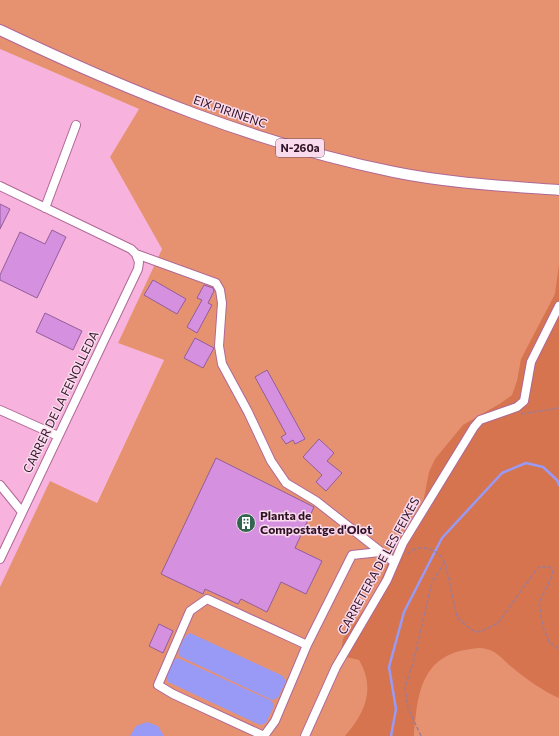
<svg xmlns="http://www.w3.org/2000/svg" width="559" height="736" viewBox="0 0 559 736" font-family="Commissioner,sans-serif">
	<rect width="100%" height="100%" fill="#f7c7e4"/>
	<path fill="#f7b2dd" d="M0 49 139 109 110 157 162 249 118 343 164 360 0 707Z"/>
	<path fill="#e69271" d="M0 0H559V736H0V587L50 481 97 503 164 360 118 343 162 249 110 157 139 109 0 49Z"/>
	<path fill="#d5744e" d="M559 264V698C543 691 526 679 513 668 506 663 501 656 494 652 483 646 476 648 465 650 420 658 417 698 414 736H345C365 713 376 689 359 660L346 657 341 652 343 639 375 594 396 544 423 503 429 472 435 459 463 425 501 403 512 395 517 381 521 359 555 294Z"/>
	<path fill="#999af5" d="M190 633 283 676 286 681 278 698 272 700 179 656C177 650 184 635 190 633Z
		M178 658 272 701 274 706 266 723 260 725 168 682 166 676 174 660Z
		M147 722 158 726 164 736H130L136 726Z"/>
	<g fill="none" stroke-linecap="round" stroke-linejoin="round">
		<path stroke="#999af5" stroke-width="2.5" d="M391 736 396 709 389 667 404 612 442 538 502 473 526 463 543 467 557 480 559 485"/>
	</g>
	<path fill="#d591e0" stroke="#925d9a" d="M0 204 10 209 0 229Z
		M52 230 66 237 37 298 0 280V275L20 232 45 244Z
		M153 280 186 299 177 314 144 295Z
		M204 285 213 288 214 291 208 303 212 305 197 333 187 327 202 300 197 298Z
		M45 313 82 331 73 350 36 332Z
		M195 338 214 348 203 368 184 358Z
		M267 370 305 439 295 444 293 440 286 444 281 437 286 434 255 377Z
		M319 439 334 453 327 461 342 473 326 491 316 482 322 475 303 457Z
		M216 458 314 507 295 548 322 561 306 594 281 582 267 612 241 599 238 604 205 589 203 594 161 574Z
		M159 624 173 631 163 653 149 646Z"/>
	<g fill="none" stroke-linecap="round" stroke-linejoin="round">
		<defs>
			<path id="minor" d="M0 186 131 249 136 254 216 283 220 290 222 303 219 346 222 364 248 412 271 461 286 483 316 501 394 562
				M45 208 76 125
				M0 410 58 436
				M0 485 22 512
				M0 559 138 269 139 262 136 254
				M264 736 173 694 158 685 190 611 207 599 307 645
				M264 736 275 721 307 645 352 555 380 552
				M305 736 336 667 387 580 403 543 474 427 480 420 517 407 524 401 531 362 559 306"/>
			<path id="major" d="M0 30C126 90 257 144 394 172 448 183 504 186 559 190"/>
		</defs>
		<use href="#minor" stroke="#b06896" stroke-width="10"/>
		<use href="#major" stroke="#b06896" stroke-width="12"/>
		<path stroke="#a27a92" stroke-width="1.5" stroke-dasharray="4 2" stroke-linecap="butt" d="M521 414 559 408
			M407 554C421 543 435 547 445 562L457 617 469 628 476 632 482 631 498 623 536 570 539 567H550L553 571 552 576 539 603 543 627 549 642 559 649
			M421 736 408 708 405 687 413 663 432 582 445 562"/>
		<use href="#minor" stroke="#fff" stroke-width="8"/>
		<use href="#major" stroke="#fff" stroke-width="10"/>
	</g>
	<defs>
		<symbol id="building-disc" viewBox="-11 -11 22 22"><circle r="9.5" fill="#2f664d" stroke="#fadaed"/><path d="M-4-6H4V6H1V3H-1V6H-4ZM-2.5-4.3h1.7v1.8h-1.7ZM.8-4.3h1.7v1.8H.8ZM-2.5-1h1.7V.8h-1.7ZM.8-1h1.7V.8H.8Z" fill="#fff"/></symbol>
	</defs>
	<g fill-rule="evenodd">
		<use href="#building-disc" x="235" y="512" width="22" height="22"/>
	</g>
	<g text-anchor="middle" stroke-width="3" stroke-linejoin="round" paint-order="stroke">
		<rect fill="#fadaed" stroke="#6c4e61" stroke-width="1" x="276" y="139" width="48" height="18" rx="3"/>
		<g font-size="11" font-weight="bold" fill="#2f1225">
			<text x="300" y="152">N-260a</text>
		</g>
		<g font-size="12" fill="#2f1225" stroke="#fadaed">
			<text transform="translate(230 112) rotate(19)" y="4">EIX PIRINENC</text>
			<text transform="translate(61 402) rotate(-64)" y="4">CARRER DE LA FENOLLEDA</text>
			<text transform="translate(379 566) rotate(-61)" y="4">CARRETERA DE LES FEIXES</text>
		</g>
		<g font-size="12" font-weight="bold" fill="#2f1225" stroke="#fadaed" text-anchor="start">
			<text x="260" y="520">Planta de<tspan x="260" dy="14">Compostatge d'Olot</tspan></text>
		</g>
	</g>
</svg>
